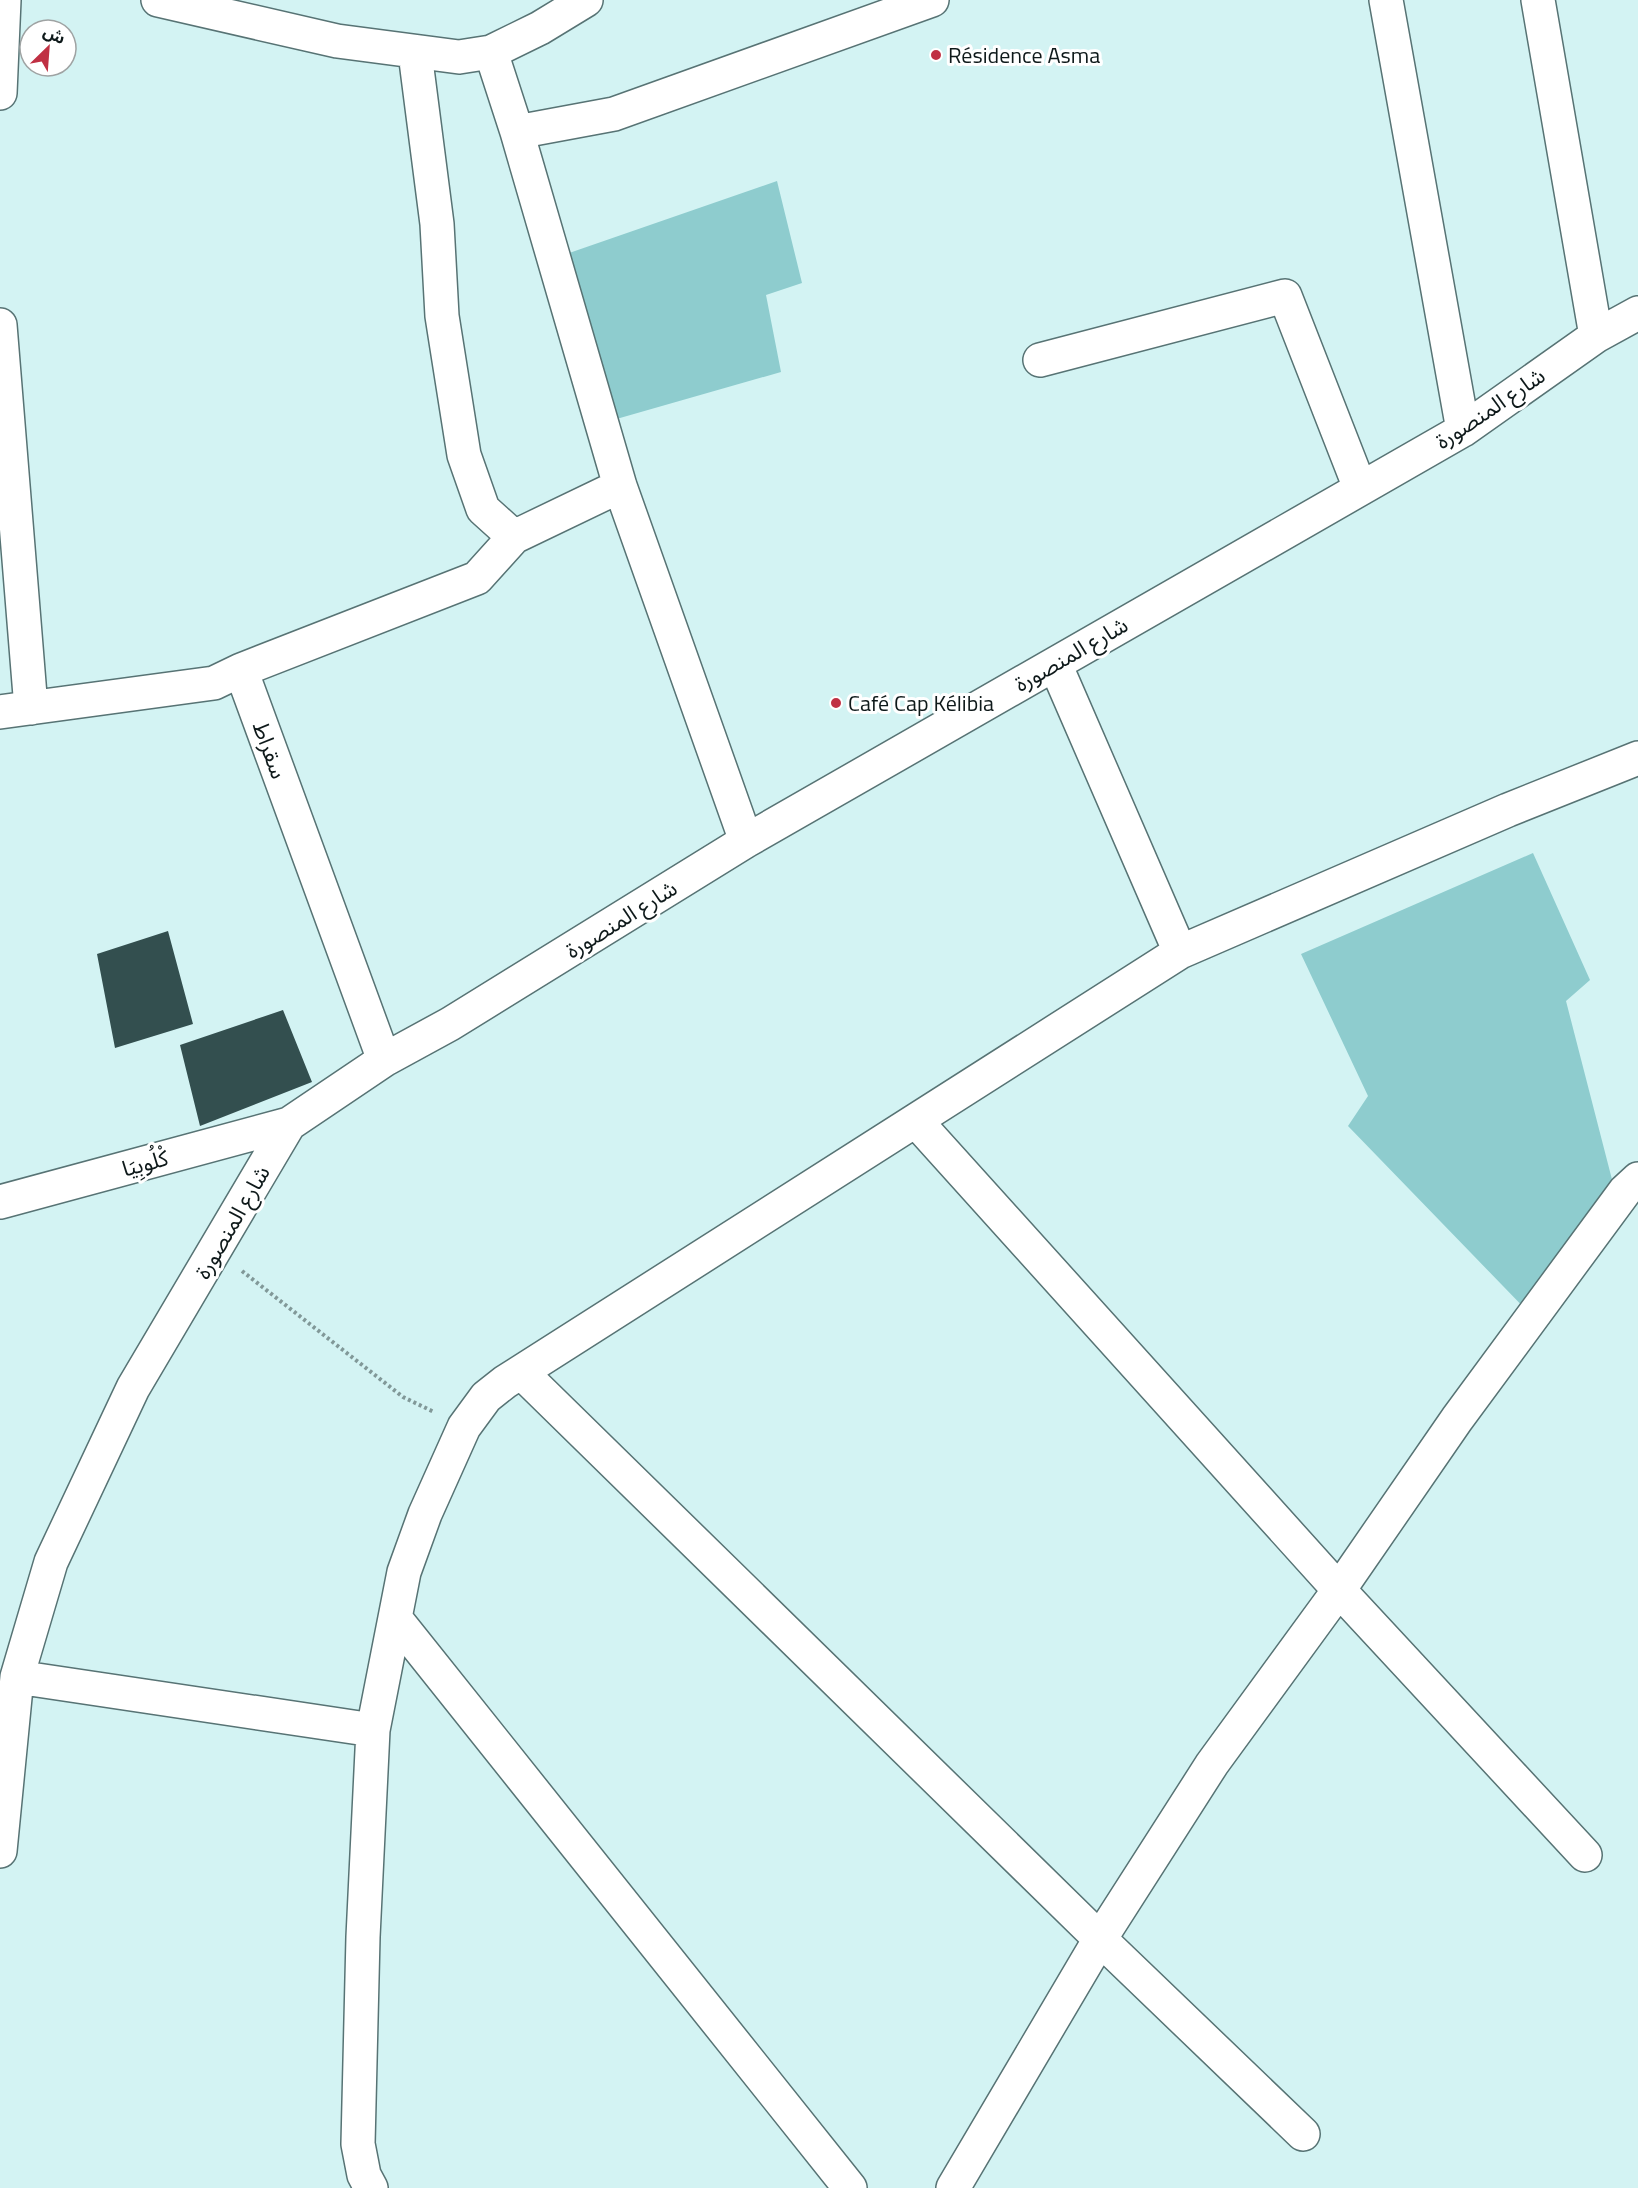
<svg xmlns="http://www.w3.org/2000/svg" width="1638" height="2188" viewBox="0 0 1638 2188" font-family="'Titillium Web','Noto Sans Arabic',sans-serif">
	<rect width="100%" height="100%" fill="#d3f3f3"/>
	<path fill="#8eccce" d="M777 181 802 283 766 295 781 372 606 422 549 260Z
		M1533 853 1590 980 1566 1001 1616 1195 1533 1317 1348 1126 1368 1096 1301 954Z"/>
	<path fill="#334f4f" d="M168 931 193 1024 115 1048 97 954Z
		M283 1010 312 1082 200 1126 180 1045Z"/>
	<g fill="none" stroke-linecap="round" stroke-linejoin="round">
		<defs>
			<path id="minor" d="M158 0 337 41 459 57 491 52 540 28 586 0
				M1386 0 1463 430
				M1538 0 1596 336
				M491 52 517 132 620 486 746 841
				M415 53 437 224 442 316 464 455 483 509 514 537
				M0 93 4 0
				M517 132 614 114 932 0
				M0 325 31 708
				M1040 360 1285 296 1360 488
				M1055 664 1180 952
				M241 670 477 578 514 537 620 486
				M0 712 214 683 241 670 384 1060
				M916 1121 1339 1590 1585 1855
				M0 1202 289 1124
				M521 1372 1100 1939 1303 2134
				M395 1618 850 2188
				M17 1677 373 1730
				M0 1851 17 1677 51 1562 133 1388 289 1124 384 1060 450 1024 746 841 1463 430 1596 336 1638 313
				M371 2188 364 2175 358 2144 363 1937 373 1730 404 1572 425 1514 464 1427 486 1397 505 1382 1180 952 1508 810 1638 758
				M953 2188 1100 1939 1212 1764 1339 1590 1457 1419 1625 1191 1638 1179"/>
		</defs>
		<use href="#minor" stroke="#577374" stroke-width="36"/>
		<path stroke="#819898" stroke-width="4" stroke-dasharray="3 3" stroke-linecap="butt" d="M242 1271 403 1397 434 1412"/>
		<use href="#minor" stroke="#fff" stroke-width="33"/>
	</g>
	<g fill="#c03043" stroke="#fff" stroke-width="2">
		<circle cx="936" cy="55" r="6"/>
		<circle cx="836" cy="703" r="6"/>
	</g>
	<g text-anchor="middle" stroke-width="6" stroke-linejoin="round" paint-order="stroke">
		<g font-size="22" fill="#0e191a" stroke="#fff" text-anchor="start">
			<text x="948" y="63">Résidence Asma</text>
			<text x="848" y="711">Café Cap Kélibia</text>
		</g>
		<g font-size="22" fill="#0e191a" stroke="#fff">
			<text transform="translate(1490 408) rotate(-34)" y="8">شارع المنصورة</text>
			<text transform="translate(1071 654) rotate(-30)" y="8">شارع المنصورة</text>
			<text transform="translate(270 750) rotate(70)" y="8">سقراط</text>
			<text transform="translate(621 919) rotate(-32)" y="8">شارع المنصورة</text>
			<text transform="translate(145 1163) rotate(-15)" y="8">كْلُوبِيَا</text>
			<text transform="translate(232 1222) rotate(-60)" y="8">شارع المنصورة</text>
		</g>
	</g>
	<g transform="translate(48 48) rotate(25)"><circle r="28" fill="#ffffff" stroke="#9fa3a3" stroke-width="1.5"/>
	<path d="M0-4.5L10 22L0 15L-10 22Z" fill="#c03043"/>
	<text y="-9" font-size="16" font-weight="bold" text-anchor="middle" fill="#0e191a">ش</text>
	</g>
</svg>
